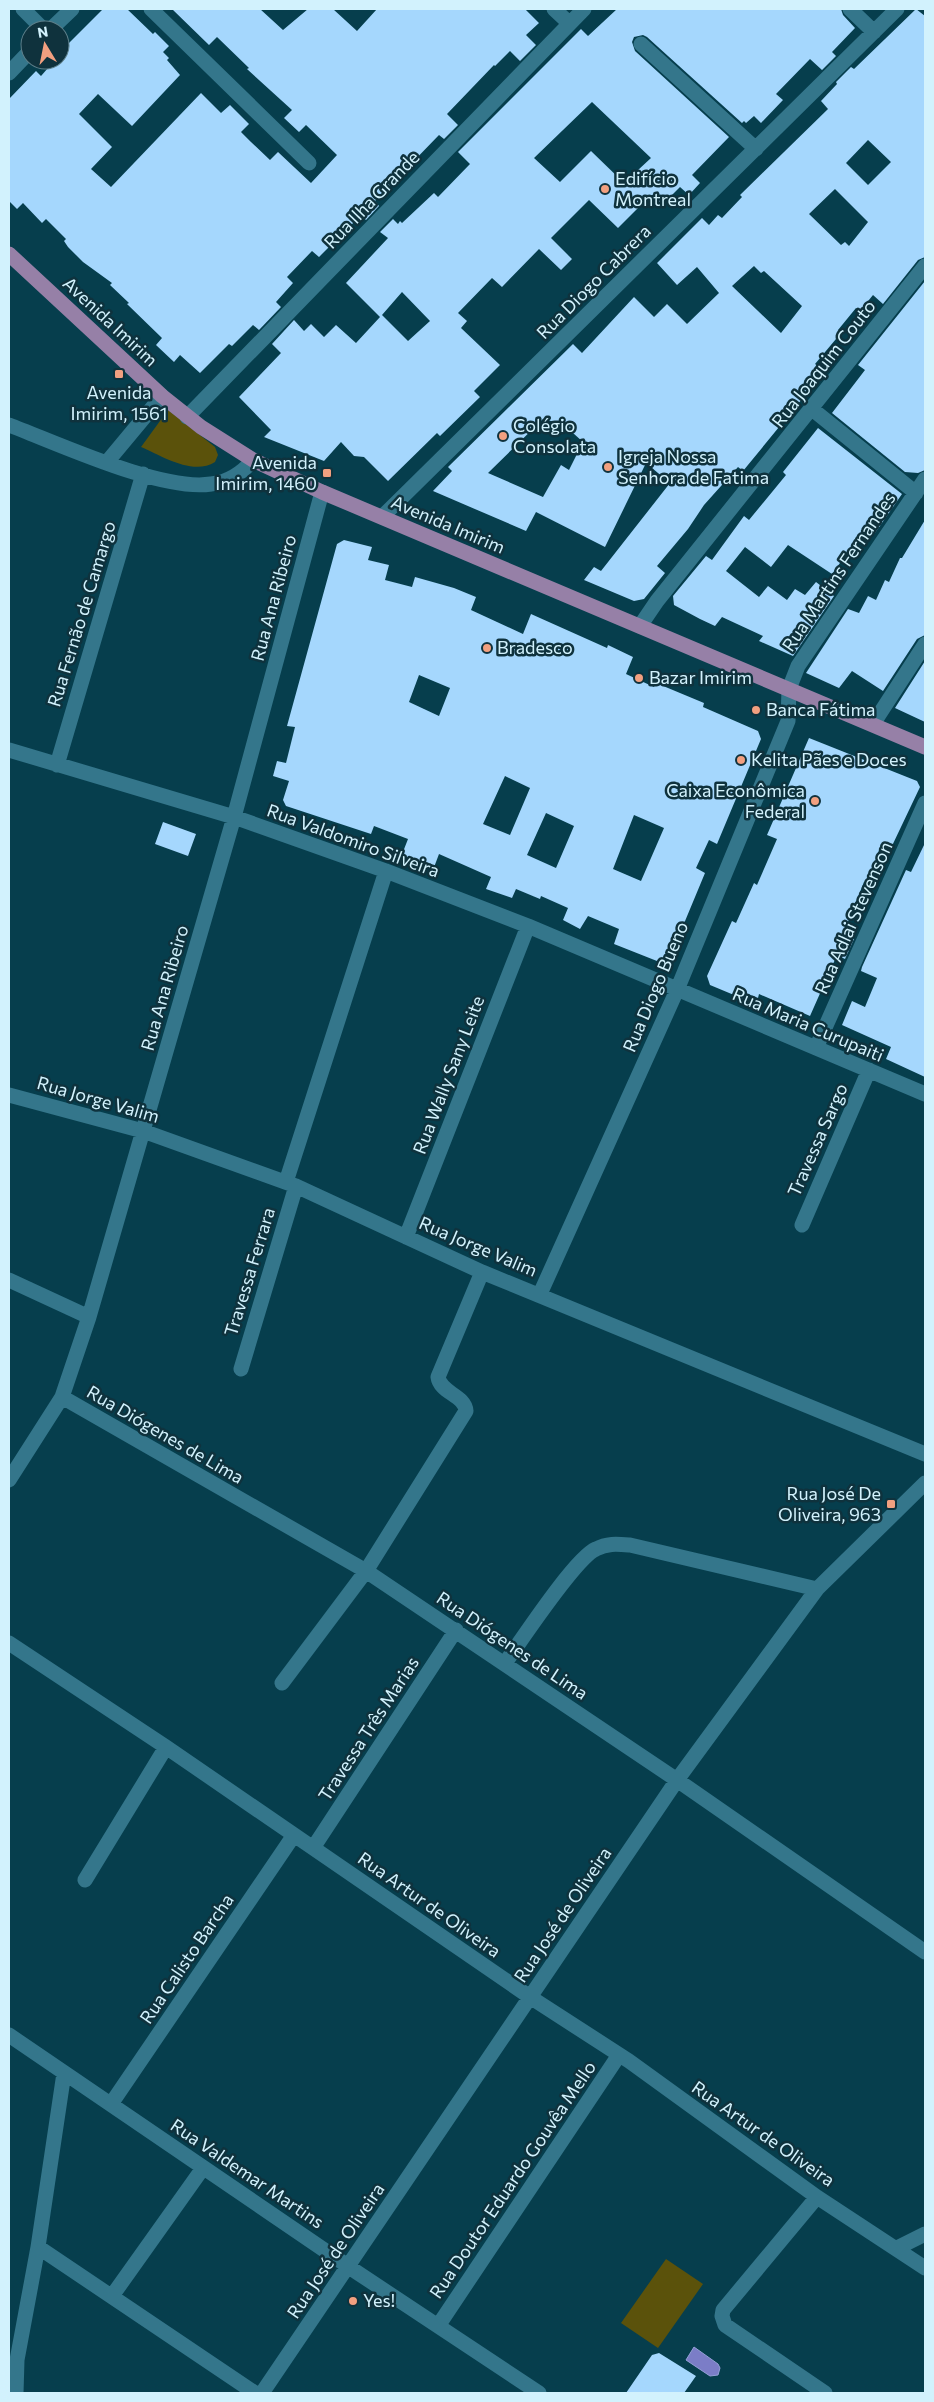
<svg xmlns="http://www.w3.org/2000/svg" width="934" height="2402" viewBox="0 0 934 2402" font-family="Commissioner,sans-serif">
	<rect width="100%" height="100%" fill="#063e4d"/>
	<path fill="#5b520b" d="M168 410 215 447 218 455 215 462C193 476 162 456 141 447Z
		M666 2259 703 2284 658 2348 621 2323Z"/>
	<path fill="#7b7dc7" stroke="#95a0d7" d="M694 2347 718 2364 720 2368 718 2375 710 2376 686 2360Z"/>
	<path fill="#a5d7fd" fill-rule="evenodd" d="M103 9H127L153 34 155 32 169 46 163 52 169 58 167 60 180 75 132 126 98 94 79 114 112 147 91 169 111 187 201 93 221 113 230 105 249 124 241 132 251 142 270 160 278 152 311 183 337 155 306 125 299 132 284 118 292 110 247 69 249 68 217 37 209 45 172 9H260L283 30 308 9H333L357 31 377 9H525L539 23 526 35 536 45 520 61 510 51 495 66 494 65 447 114 458 125 444 139 439 135 375 201 379 206 366 220 362 216 352 224 319 257 312 251 287 277 293 283 276 302 281 307 259 330 253 325 232 346 229 344 200 373 180 355 174 362 156 345 162 338 127 304 129 303 110 285 112 283 83 262 68 247 64 241 66 239 46 219 42 223 23 203 17 209 9 201V99L36 71 41 76 55 60H60V52Z
		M617 9H841L843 15 855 28 832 52 836 56 822 70 810 59 776 94 783 100 761 123 754 116 746 123 744 121 742 123 647 37 643 35 634 37 632 42 635 51 729 137 692 175 700 183 689 195 680 187 662 205 651 195 618 228 589 200 551 238 572 259 561 270 539 249 502 287 492 278 458 313 467 321 461 328 500 365 474 391 480 397 440 436 437 433 388 481 364 457 354 456 341 442 324 461 264 437 271 430 239 397 281 353 272 344 294 320 304 331 311 324 324 337 336 325 356 343 380 317 346 283 388 238 380 232 393 219 398 224 400 221 402 223 434 193 438 197 470 164 458 152 581 29 588 36ZM592 102 651 158 624 183 591 151 560 182 534 158ZM402 292 430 321 408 341 382 315Z
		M916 9 925 16V257L918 260 883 304 873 295 860 311 856 308 838 330 841 333 815 364 825 371 743 471 738 467 704 505 688 529 657 566 665 573 644 599 634 601 584 580 594 567 601 571 670 483 646 463 605 547 536 512 526 531 433 491 452 471 448 467 573 344 582 353 634 297 654 317 667 304 687 324 719 293 697 267 677 285 657 263 702 218 709 225 718 215 722 218 742 197 740 195 828 109 821 101 837 84 836 82 851 67 854 69ZM868 140 891 162 868 185 846 163ZM835 189 868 222 849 246 845 242 841 245 809 214ZM754 266 761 273 764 271 802 306 781 333 732 286ZM543 419 563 424 583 442 569 470 561 465 543 497 488 473Z
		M925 281V470L918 473 905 472 832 413 865 370 858 365Z
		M818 428 902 494 875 533 866 527 832 574 788 545 771 567 745 547 726 571 759 597 768 586 787 600 795 589 805 595 816 582 834 596 793 656 759 641 763 636 722 617 715 626 700 619 674 605 673 596 706 556 712 560 744 516 749 520 786 475 783 472Z
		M925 520V635L917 639 883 691 852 671 839 688 806 673 848 609 859 613 868 596 876 600 885 580 889 582 900 558H902Z
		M344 540 372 547 368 560 389 565 385 580 412 587 415 577 454 588 476 597 471 610 523 634 531 614 607 648 608 645 633 657 626 674 654 687 656 683 704 703 703 707 758 731 761 739 717 844 709 840 696 868 705 873 668 962 662 963 614 944 619 929 588 916 580 929 563 920 568 908 541 896 540 899 516 889 512 898 486 889 491 877 439 854 433 870 408 860 401 857 408 839 374 826 371 834 286 806 283 800 289 781 273 776 277 761 286 763 295 727 287 726 337 544ZM419 675 450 688 439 716 409 702ZM505 776 530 788 510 835 483 824ZM546 813 574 826 556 868 527 855ZM634 815 664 828 641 881 613 869Z
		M925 661V722L895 708Z
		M809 738 917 781 920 787 891 848 881 844 868 884 864 882 843 934 854 939 845 959 837 955 810 1016 759 994 758 998 748 994 746 1000 710 985 707 976 732 921 736 923 754 883 757 885 777 839 767 835Z
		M163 822 196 834 188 856 155 844Z
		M925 843V1077L886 1059 891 1047 842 1025 852 1001 865 1007 877 978 861 971 862 967 906 870 911 872Z
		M659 2353 696 2376 684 2393H626L652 2355Z"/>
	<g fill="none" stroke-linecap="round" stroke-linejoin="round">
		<path stroke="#34768b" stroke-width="15" d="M23 9 44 30
			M151 9 309 163
			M554 9 569 23
			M850 9 874 32
			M50 30 72 9
			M641 44 756 149
			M9 73 30 51
			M812 409 916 493
			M187 417 584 9
			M9 425C57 443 162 492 211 484 228 482 242 473 253 460
			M107 462 162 396
			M382 517 897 9
			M640 626 657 601 925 266
			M873 724 925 644
			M9 750 234 817 386 871 528 926 925 1094
			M57 765 143 474
			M816 1048 925 803
			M9 1095 143 1131 296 1186 482 1272 925 1454
			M286 1182 386 871
			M802 1225 869 1070
			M406 1237 528 926
			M9 1280 89 1317
			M540 1294 677 990 788 721 789 689 798 666 925 479
			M241 1369 296 1186
			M62 1397 366 1571 677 1780 925 1952
			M9 1480 62 1397 89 1317 234 817 322 492
			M9 1643 166 1747 530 1997 629 2061 817 2197 925 2268
			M505 1663C521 1641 575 1558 596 1549 607 1543 617 1544 630 1545L817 1589
			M282 1683 366 1571 466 1411C465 1395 440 1393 438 1377L482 1272
			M313 1848 456 1630
			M85 1880 166 1747
			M9 2035 358 2273 539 2393
			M111 2104 294 1835
			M817 2197 723 2310 722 2316 725 2325 825 2393
			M38 2247 255 2393
			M897 2248 925 2234
			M112 2296 203 2168
			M438 2326 619 2055
			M16 2393 17 2360 38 2247 64 2073
			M262 2393 677 1780 817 1589 925 1483"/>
		<path stroke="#9680a7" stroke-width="15" d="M9 254 162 396 201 427 253 460 322 492 925 747"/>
	</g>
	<g fill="#f2a080" stroke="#0f323d" stroke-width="2">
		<circle cx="605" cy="189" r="5"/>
		<rect x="114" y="369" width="10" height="10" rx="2.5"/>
		<circle cx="503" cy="436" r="5"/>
		<circle cx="608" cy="467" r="5"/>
		<rect x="322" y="468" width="10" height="10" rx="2.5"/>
		<circle cx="487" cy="648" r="5"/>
		<circle cx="639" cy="678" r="5"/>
		<circle cx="756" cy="710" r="5"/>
		<circle cx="741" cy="760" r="5"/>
		<circle cx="815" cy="801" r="5"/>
		<rect x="886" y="1499" width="10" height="10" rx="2.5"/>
		<circle cx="353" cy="2301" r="5"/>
	</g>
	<g text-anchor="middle" stroke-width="5" stroke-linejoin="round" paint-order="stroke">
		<g font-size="18" fill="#d2f2fd" stroke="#0f323d" text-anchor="start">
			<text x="615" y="185">Edifício<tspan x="615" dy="21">Montreal</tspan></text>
			<text x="119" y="399" text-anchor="middle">Avenida<tspan x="119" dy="21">Imirim, 1561</tspan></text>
			<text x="513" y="432">Colégio<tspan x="513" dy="21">Consolata</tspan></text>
			<text x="618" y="463">Igreja Nossa<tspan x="618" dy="21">Senhora de Fatima</tspan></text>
			<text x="317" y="469" text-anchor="end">Avenida<tspan x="317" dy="21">Imirim, 1460</tspan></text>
			<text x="497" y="654">Bradesco</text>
			<text x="649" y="684">Bazar Imirim</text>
			<text x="766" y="716">Banca Fátima</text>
			<text x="751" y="766">Kelita Pães e Doces</text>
			<text x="805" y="797" text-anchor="end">Caixa Econômica<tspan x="805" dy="21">Federal</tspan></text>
			<text x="881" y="1500" text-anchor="end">Rua José De<tspan x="881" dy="21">Oliveira, 963</tspan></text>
			<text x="363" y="2307">Yes!</text>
		</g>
		<g font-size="18" fill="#d2f2fd" stroke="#0f323d">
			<text transform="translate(372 200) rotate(-46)" y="6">Rua Ilha Grande</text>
			<text transform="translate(594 282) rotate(-45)" y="6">Rua Diogo Cabrera</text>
			<text transform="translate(110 322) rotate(43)" y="6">Avenida Imirim</text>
			<text transform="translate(824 364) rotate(-52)" y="6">Rua Joaquim Couto</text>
			<text transform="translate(448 525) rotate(23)" y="6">Avenida Imirim</text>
			<text transform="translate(839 572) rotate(-56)" y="6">Rua Martins Fernandes</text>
			<text transform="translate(274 598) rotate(-75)" y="6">Rua Ana Ribeiro</text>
			<text transform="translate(82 614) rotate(-73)" y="6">Rua Fernão de Camargo</text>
			<text transform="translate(353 841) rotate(20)" y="6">Rua Valdomiro Silveira</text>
			<text transform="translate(854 918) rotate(-66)" y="6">Rua Adlai Stevenson</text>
			<text transform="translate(656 987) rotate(-67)" y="6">Rua Diogo Bueno</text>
			<text transform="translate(165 988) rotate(-74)" y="6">Rua Ana Ribeiro</text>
			<text transform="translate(808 1025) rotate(23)" y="6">Rua Maria Curupaiti</text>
			<text transform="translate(449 1075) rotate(-69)" y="6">Rua Wally Sany Leite</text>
			<text transform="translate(98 1100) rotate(16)" y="6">Rua Jorge Valim</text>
			<text transform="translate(818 1140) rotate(-66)" y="6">Travessa Sargo</text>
			<text transform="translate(478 1247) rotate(23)" y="6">Rua Jorge Valim</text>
			<text transform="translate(250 1272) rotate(-73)" y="6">Travessa Ferrara</text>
			<text transform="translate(165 1435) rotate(30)" y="6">Rua Diógenes de Lima</text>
			<text transform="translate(512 1646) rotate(34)" y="6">Rua Diógenes de Lima</text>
			<text transform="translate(369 1729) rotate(-57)" y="6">Travessa Três Marias</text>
			<text transform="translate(429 1905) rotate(35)" y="6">Rua Artur de Oliveira</text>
			<text transform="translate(563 1915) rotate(-56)" y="6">Rua José de Oliveira</text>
			<text transform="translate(187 1959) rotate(-56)" y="6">Rua Calisto Barcha</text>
			<text transform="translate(763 2134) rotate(35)" y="6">Rua Artur de Oliveira</text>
			<text transform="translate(247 2174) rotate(34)" y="6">Rua Valdemar Martins</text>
			<text transform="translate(513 2180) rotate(-56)" y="6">Rua Doutor Eduardo Gouvêa Mello</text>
			<text transform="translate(336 2251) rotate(-56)" y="6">Rua José de Oliveira</text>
		</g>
	</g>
	<rect width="934" height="2402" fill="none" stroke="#d2f2fd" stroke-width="20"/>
	<g transform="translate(45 45) rotate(350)"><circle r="24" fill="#0f323d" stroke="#5d7f8a"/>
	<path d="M0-4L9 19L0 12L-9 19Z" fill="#f2a080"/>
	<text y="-8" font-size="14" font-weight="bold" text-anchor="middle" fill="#d2f2fd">N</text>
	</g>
</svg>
